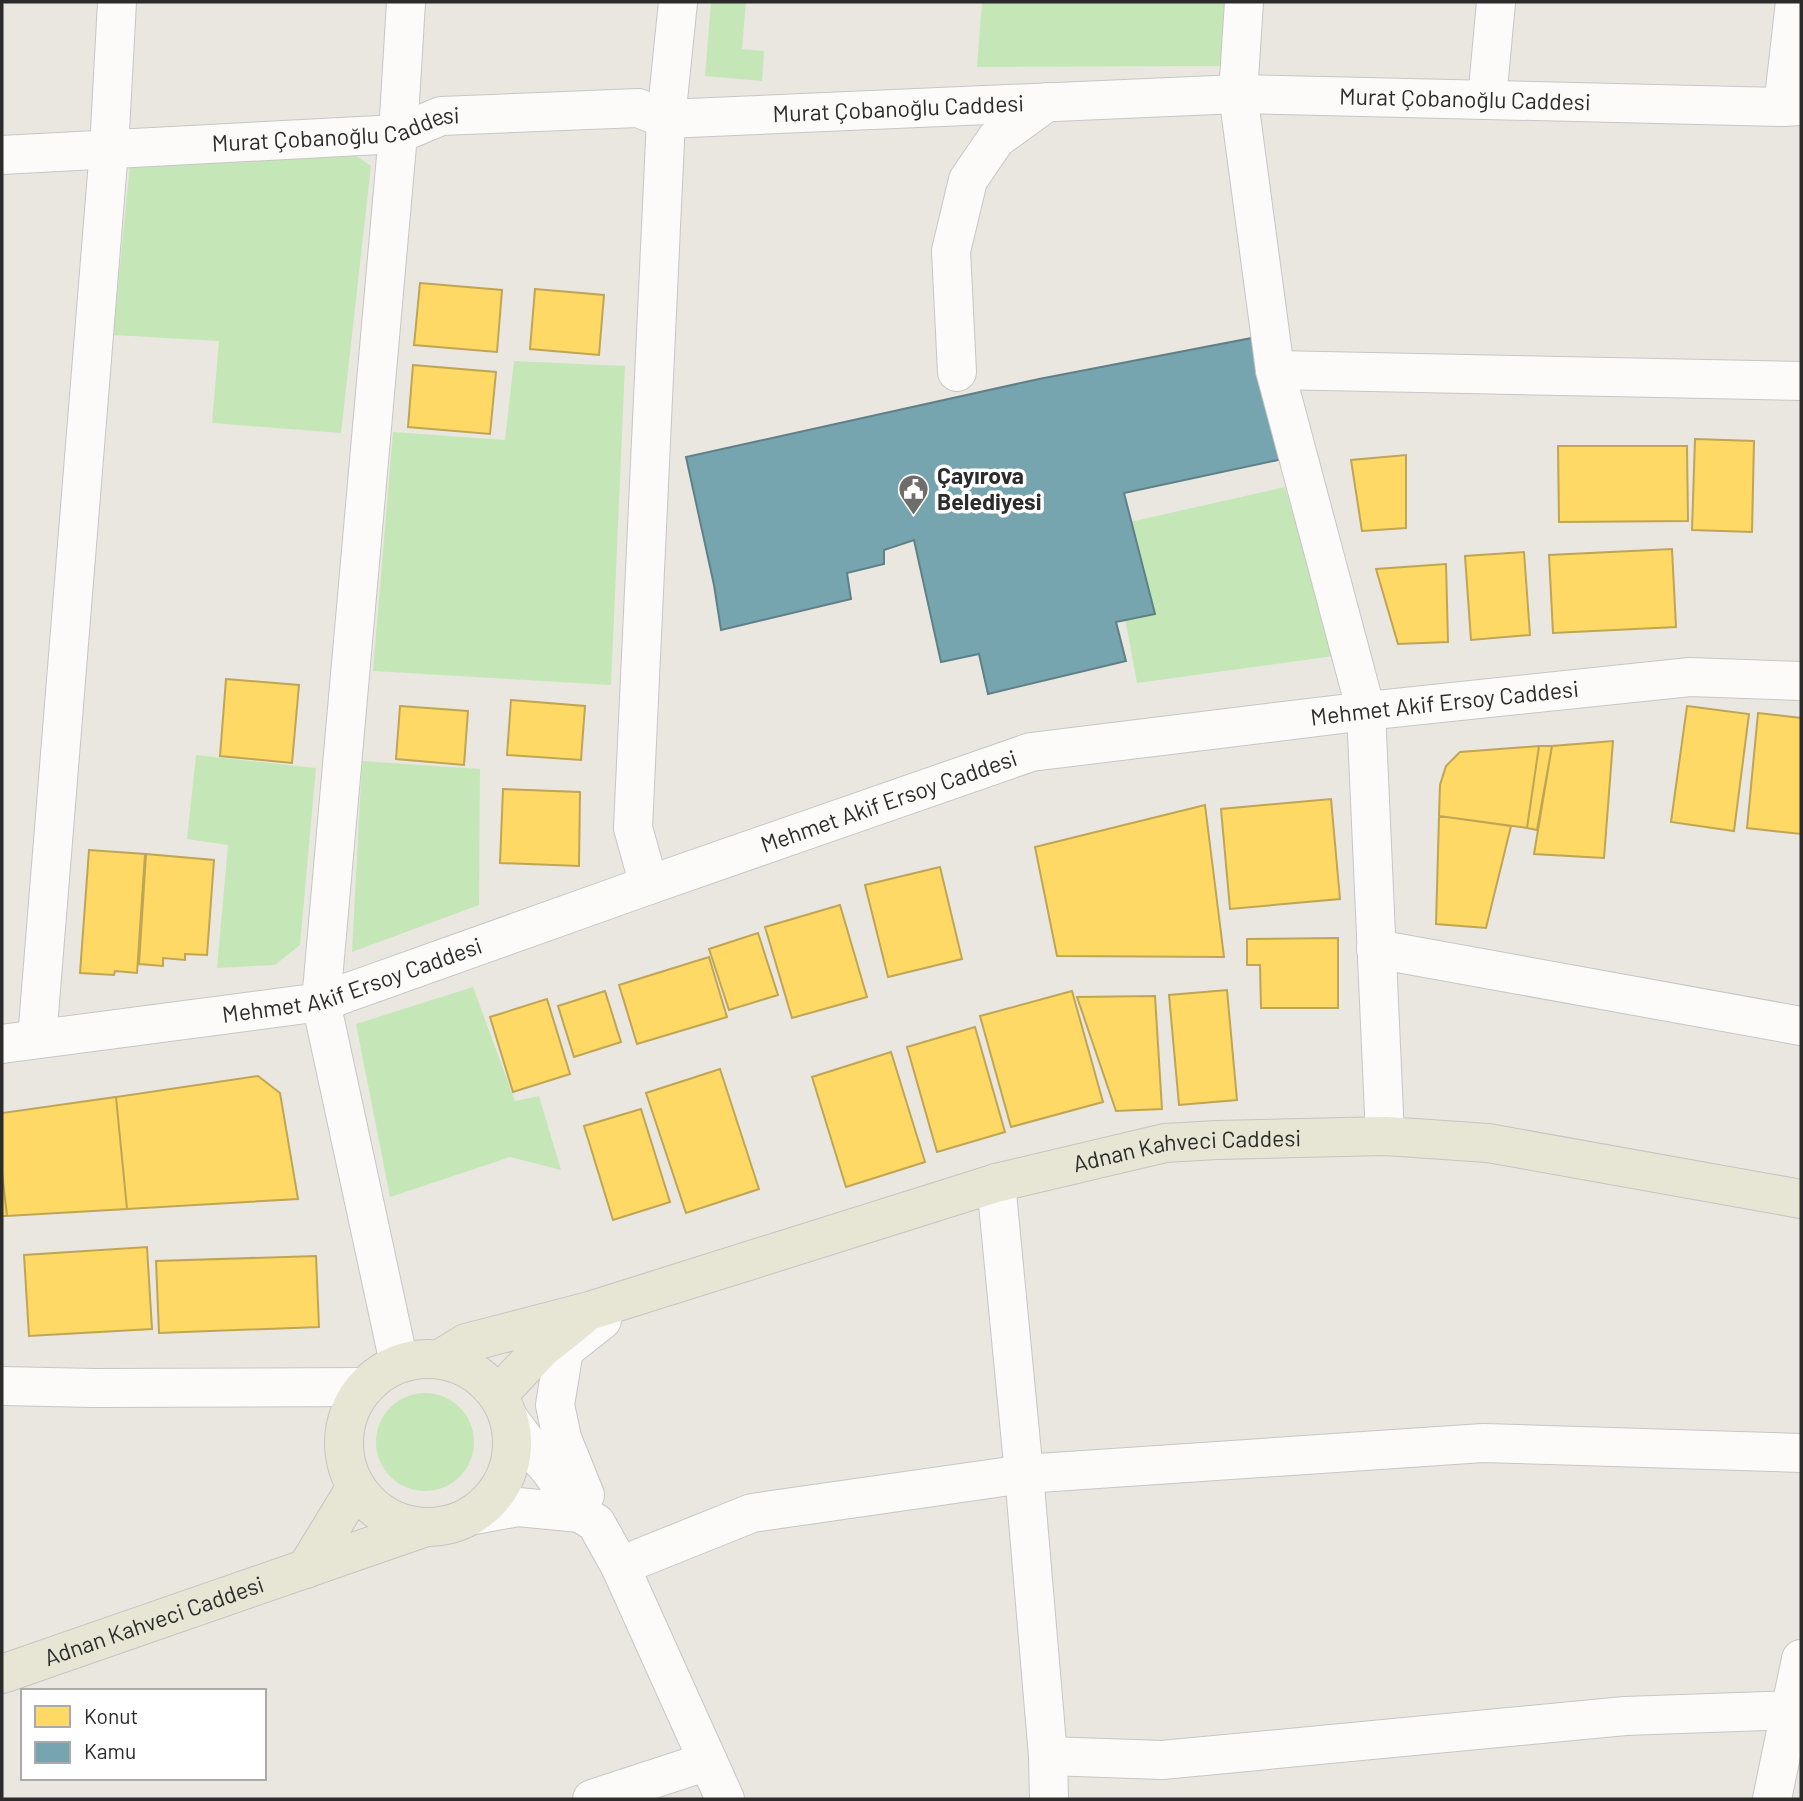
<svg xmlns="http://www.w3.org/2000/svg" width="1803" height="1801" viewBox="0 0 1803 1801" font-family="Barlow,sans-serif">
	<rect width="100%" height="100%" fill="#eae7e0"/>
	<path fill="#c5e7b7" d="M711 2H746L742 49 764 51 762 81 705 76Z
		M982 2H1225L1221 66 977 67Z
		M348 150 371 166 341 433 212 423 219 341 113 335 130 165Z
		M514 361 625 366 611 685 373 671 393 432 505 440Z
		M1285 487 1334 656 1137 683 1108 527Z
		M196 755 316 768 300 945 275 965 217 968 228 845 187 839Z
		M362 761 480 769 479 905 352 952Z
		M473 987 515 1101 539 1096 561 1170 510 1157 390 1197 356 1024Z
		M376 1442a49 49 0 1 1 98 0a49 49 0 1 1-98 0Z"/>
	<path fill="#ffd966" stroke="#bfa554" stroke-width="2" d="M420 283 502 290 497 352 414 345Z
		M535 289 604 295 599 355 530 349Z
		M413 365 496 372 490 434 408 427Z
		M1695 439 1754 441 1752 532 1692 530Z
		M1558 446H1687L1688 521 1559 522Z
		M1406 455V528L1362 531 1351 460Z
		M1672 549 1676 627 1553 633 1549 555Z
		M1524 552 1530 635 1471 640 1465 556Z
		M1446 564 1448 642 1398 644 1376 569Z
		M226 679 299 685 292 763 220 756Z
		M511 700 585 706 581 760 507 755Z
		M400 706 468 711 464 765 396 759Z
		M1687 706 1749 714 1734 831 1671 822Z
		M1758 713 1801 718V834L1747 828Z
		M1613 741 1604 858 1534 854 1552 746Z
		M1539 746 1527 828 1439 816 1440 785 1446 766 1460 752Z
		M1539 746H1552L1537 830 1527 828Z
		M503 789 580 792 579 866 500 863Z
		M1331 799 1340 899 1230 909 1221 809Z
		M1205 805 1224 957 1057 956 1035 847Z
		M1439 816 1511 826 1486 928 1436 924Z
		M89 850 145 854 137 973 115 971 114 975 80 973Z
		M146 854 214 860 207 955 185 954V960L163 958V966L139 964Z
		M940 867 962 959 888 977 865 885Z
		M840 905 867 997 792 1018 765 927Z
		M758 933 778 995 729 1010 709 949Z
		M1338 938V1008H1261L1260 965H1247V939Z
		M709 957 727 1017 637 1044 619 985Z
		M1227 990 1237 1100 1179 1105 1169 995Z
		M605 991 621 1042 574 1057 558 1006Z
		M1072 991 1103 1102 1011 1127 980 1016Z
		M1155 996 1162 1109 1116 1111 1077 997Z
		M547 999 570 1074 513 1092 490 1017Z
		M975 1027 1005 1132 937 1152 907 1047Z
		M891 1052 925 1162 846 1187 812 1077Z
		M720 1069 759 1189 686 1213 646 1093Z
		M258 1076 280 1093 298 1199 127 1209 116 1097Z
		M116 1097 127 1209 7 1216 2 1172V1113Z
		M641 1109 670 1202 613 1220 584 1126Z
		M2 1172 7 1216H2Z
		M147 1247 152 1329 29 1336 24 1255Z
		M316 1256 319 1327 159 1333 156 1261Z"/>
	<path fill="#76a5af" stroke="#608087" stroke-width="2" d="M1257 337 1283 459 1124 493 1155 614 1116 622 1126 661 988 694 979 654 941 662 914 540 884 550V564L847 573 851 599 721 630 714 585 686 457 1039 379Z"/>
	<g fill="none" stroke-linecap="round" stroke-linejoin="round">
		<defs>
			<g id="minor">
				<path d="M1244 2 1238 94 1275 370 1366 711 1385 1136"/>
				<path d="M1487 100 1496 2"/>
				<path d="M1783 107 1795 2"/>
				<path id="s1" d="M2 155 398 134 441 116 638 108 666 119 1238 94 1783 107 1801 106"/>
				<path d="M1275 370 1801 381"/>
				<path d="M957 372 951 251 968 180 996 139 1047 102"/>
				<path d="M649 885 633 828 666 119 678 2"/>
				<path d="M1376 949 1801 1026"/>
				<path d="M37 1039 109 149 117 2"/>
				<path id="s2" d="M2 1044 321 1002 649 885 1031 752 1366 711 1690 677 1801 681"/>
				<path d="M996 1183 1024 1474 1048 1756 1049 1799"/>
				<path d="M399 1363 321 1002 398 134 406 2"/>
				<path d="M2 1386 94 1388 364 1387"/>
				<path d="M509 1419 531 1448 550 1470 580 1513 596 1523 620 1566 725 1799"/>
				<path d="M585 1495 562 1438 555 1405 564 1350 602 1320"/>
				<path d="M474 1515 518 1507 580 1513"/>
				<path d="M620 1566 752 1513 1024 1474 1483 1443 1801 1453"/>
				<path d="M1048 1756 1162 1760 1625 1716 1791 1710"/>
				<path d="M592 1799 708 1761"/>
				<path d="M1772 1799 1801 1659"/>
			</g>
			<g id="major">
				<circle cx="428" cy="1443" r="84"/>
				<path id="s3" d="M440 1359 466 1343 589 1311 996 1183 1165 1143 1217 1140 1385 1136 1488 1143 1801 1199"/>
				<path d="M498 1395 541 1349 580 1318"/>
				<path d="M306 1569 356 1487"/>
				<path id="s4" d="M2 1674 423 1528"/>
			</g>
		</defs>
		<use href="#minor" stroke="#c7c6c6" stroke-width="40"/>
		<use href="#major" stroke="#c5c4c1" stroke-width="40"/>
		<use href="#minor" stroke="#fcfbfa" stroke-width="38"/>
		<use href="#major" stroke="#e7e5d3" stroke-width="38"/>
	</g>
	<defs>
		<symbol id="civic-pin" viewBox="-11 -11 22 30"><path d="M0 17L-7.5 6A9.5 9.5 0 1 1 7.5 6Z" fill="#6e6d6a" stroke="#fff"/><path d="M-.6-6.5H3V-4.5H.6V-3L4-1V1h2V6H-6V1h2V-1L-.6-3ZM-1.2 2.5V6h2.4V2.5Z" fill="#fff"/></symbol>
	</defs>
	<g fill-rule="evenodd">
		<use href="#civic-pin" x="896" y="472" width="35" height="47"/>
	</g>
	<g text-anchor="middle" stroke-width="7" stroke-linejoin="round" paint-order="stroke">
		<g font-size="23" fill="#2b2b2b" stroke="#fff">
			<text dy="8" stroke="none"><textPath href="#s1" startOffset="1470">Murat Çobanoğlu Caddesi</textPath></text>
			<text dy="8" stroke="none"><textPath href="#s1" startOffset="903">Murat Çobanoğlu Caddesi</textPath></text>
			<text dy="8" stroke="none"><textPath href="#s1" startOffset="336">Murat Çobanoğlu Caddesi</textPath></text>
			<text dy="8" stroke="none"><textPath href="#s2" startOffset="1491">Mehmet Akif Ersoy Caddesi</textPath></text>
			<text dy="8" stroke="none"><textPath href="#s2" startOffset="924">Mehmet Akif Ersoy Caddesi</textPath></text>
			<text dy="8" stroke="none"><textPath href="#s2" startOffset="357">Mehmet Akif Ersoy Caddesi</textPath></text>
			<text dy="8" stroke="none"><textPath href="#s3" startOffset="779">Adnan Kahveci Caddesi</textPath></text>
			<text dy="8" stroke="none"><textPath href="#s4" startOffset="161">Adnan Kahveci Caddesi</textPath></text>
		</g>
		<g font-size="23" font-weight="bold" fill="#2b2b2b" stroke="#fff" text-anchor="start">
			<text x="937" y="484">Çayırova<tspan x="937" dy="26">Belediyesi</tspan></text>
		</g>
	</g>
	<rect width="1803" height="1801" fill="none" stroke="#2b2b2b" stroke-width="7"/>
	<rect x="21" y="1689" width="245" height="91" fill="#ffffff" stroke="#aaaaaa" stroke-width="2"/>
	<rect x="35" y="1706" width="35" height="21" fill="#ffd966" stroke="#aaaaaa" stroke-width="2"/>
	<text x="84" y="1724" font-size="21" fill="#2b2b2b">Konut</text>
	<rect x="35" y="1742" width="35" height="21" fill="#76a5af" stroke="#aaaaaa" stroke-width="2"/>
	<text x="84" y="1759" font-size="21" fill="#2b2b2b">Kamu</text>
</svg>
